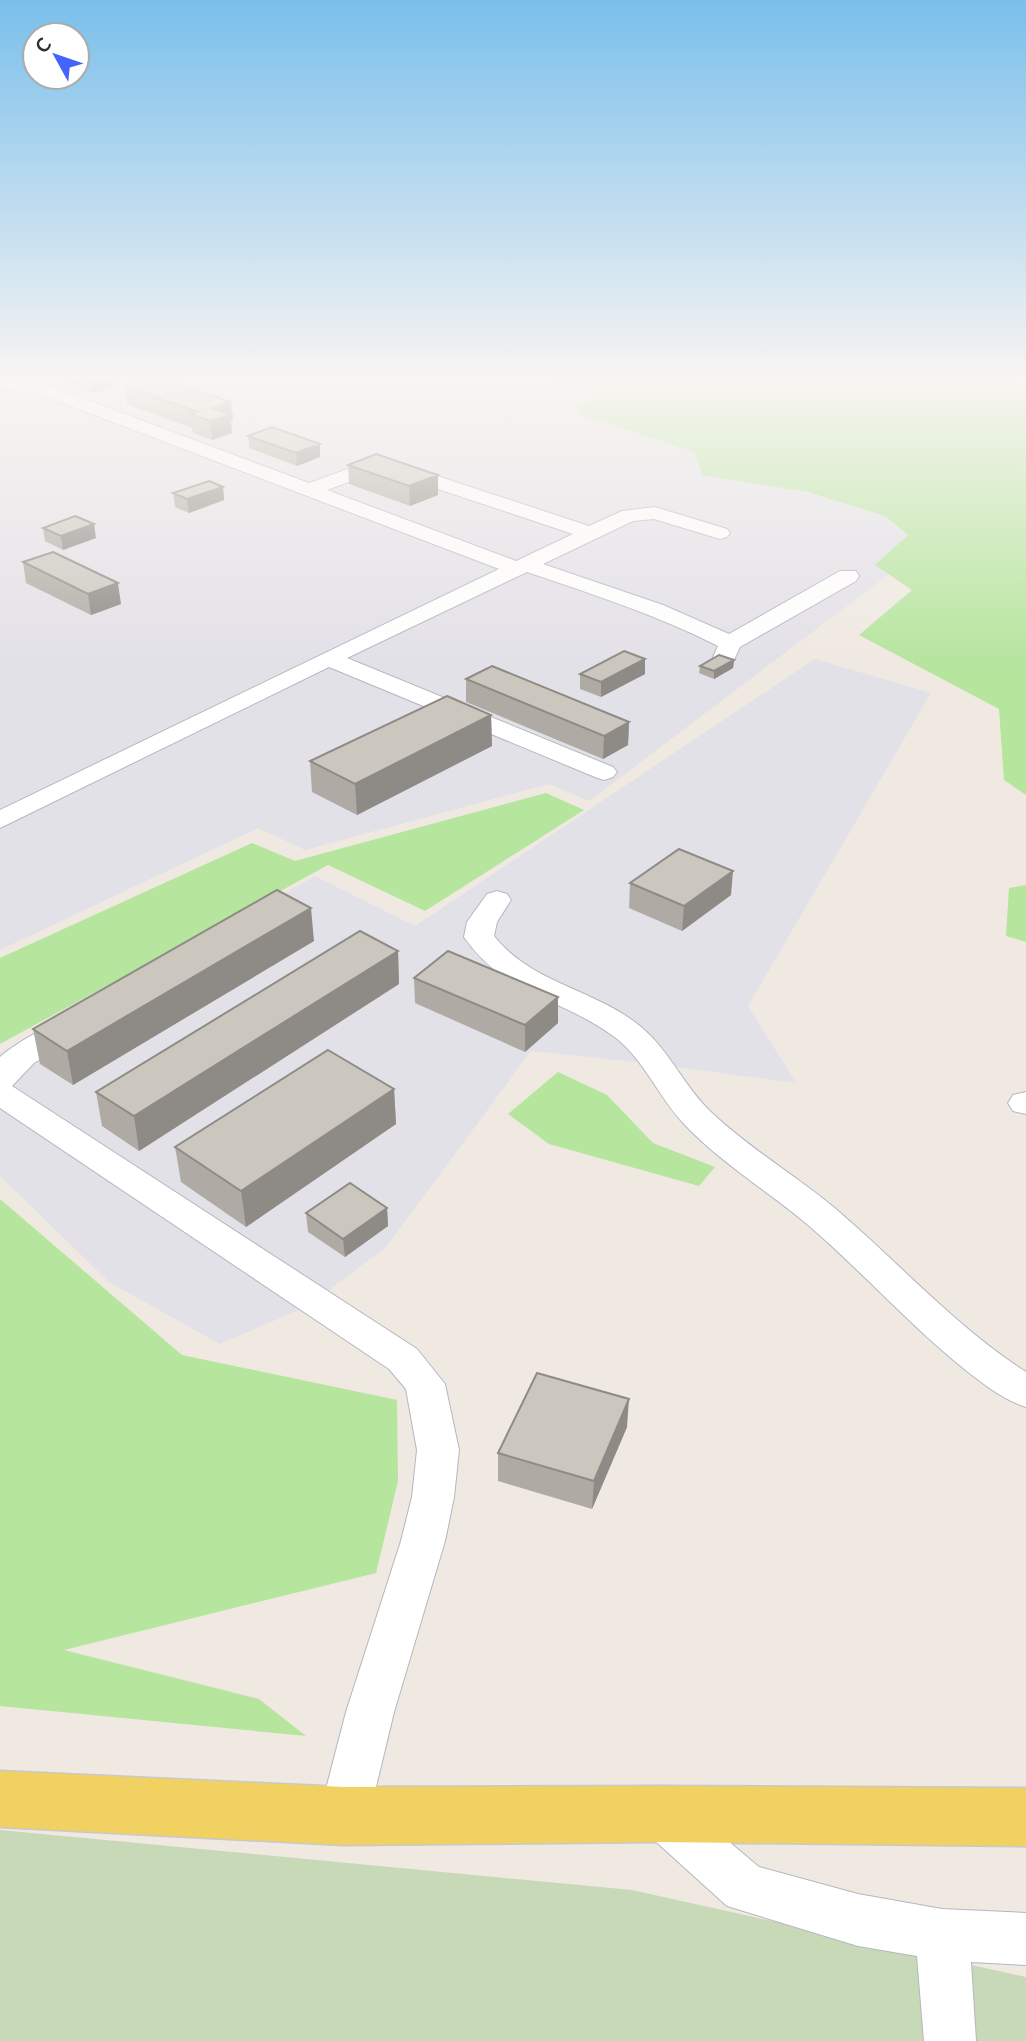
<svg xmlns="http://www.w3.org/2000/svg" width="1026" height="2041" viewBox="0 0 1026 2041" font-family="Lato,sans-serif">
	<rect width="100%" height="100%" fill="#efe9e1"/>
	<path fill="#e3e1e8" d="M0 378H702L894 426 924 548 589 801 549 784 305 850 258 828 0 950Z
		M815 659 931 693 748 1006 796 1083 654 1064 531 1051 386 1247 306 1307 220 1344 109 1282 0 1176V1053L315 876 415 926Z"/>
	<path fill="#b6e59e" d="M543 378H1006L1026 387V795L1004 780 999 709 859 635 912 590 875 565 908 535 885 516 808 492 702 475 694 452 575 413 597 391Z
		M546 793 584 810 425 911 328 865 0 1044V958L252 843 295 861Z
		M1026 885V942L1006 936 1009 888Z
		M558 1072 607 1095 653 1143 715 1167 699 1186 549 1144 508 1114Z
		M0 1199 182 1355 397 1400 398 1481 376 1573 64 1650 259 1699 306 1736 0 1706Z"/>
	<path fill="#c8d9b8" d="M0 1830 632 1890 1026 1977V2041H0Z"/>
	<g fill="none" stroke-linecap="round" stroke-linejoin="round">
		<defs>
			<path id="minor" d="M0 380 42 383 309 483 356 466 401 464 589 526 622 511 655 507 727 529 730 533 727 537 720 539 654 519 633 521 543 564 663 605 729 634 840 571H856L859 576 856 581 740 647 733 662H717L713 657 718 646C657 615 592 594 527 572L347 658 613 767 617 772 613 777 604 780 595 777 329 667 0 828V810L499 569 34 392 0 390ZM399 476 573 534 516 561 327 490 359 478Z
				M497 891 507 894 511 900 497 922 494 936C532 984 596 989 641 1027 670 1051 684 1087 712 1113 750 1149 797 1176 837 1210 900 1264 956 1327 1026 1372V1407C1004 1400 986 1386 968 1372 911 1327 863 1272 808 1225 768 1191 721 1163 685 1125 659 1098 645 1061 616 1038 563 998 505 996 464 937L467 922 487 894Z
				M72 1018 83 1021 88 1028 83 1035 34 1063 12 1086 417 1349 445 1384 459 1450 454 1497 445 1541 394 1712 369 1816 361 1833 344 1839 327 1833 319 1816 346 1712 401 1541 412 1497 417 1450 406 1389 389 1369 0 1108V1057C19 1041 47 1025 72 1018Z
				M1026 1092V1114L1013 1111 1008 1103 1013 1095Z
				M660 1791 677 1798 759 1867 858 1894 942 1909 1026 1913V1965L971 1962 976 2041H924L917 1956 858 1946 727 1906 643 1830 635 1814 643 1798Z"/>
			<path id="major" d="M0 1771 344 1787 660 1786 1026 1788V1846L660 1842 344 1845 0 1827Z"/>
		</defs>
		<use href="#minor" stroke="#b4b7c1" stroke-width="2"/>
		<use href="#major" stroke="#c9c9c9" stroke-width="3"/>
		<use href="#minor" fill="#fff" fill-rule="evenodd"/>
		<use href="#major" fill="#f2d163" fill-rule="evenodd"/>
	</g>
	<path fill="#afaba4" d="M52 378H116L117 385 93 393Z
		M125 386 233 421H231L232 433 212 440 193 433 192 428 127 404Z
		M248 436 320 444V457L297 466 249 448Z
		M348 465 438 475V495L410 506 349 484Z
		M223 487 224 500 189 513 175 507 173 493Z
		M43 528 96 538 63 550 45 541Z
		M23 562 121 604 91 615 26 583Z
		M645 659V674L601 697 580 689V674Z
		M734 660 733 668 714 679 699 673 700 666Z
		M466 679 629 722 628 745 603 759 466 702Z
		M491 715 492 746 357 815 312 792 310 761Z
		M630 883 731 895 682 931 629 908Z
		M314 941 73 1085 40 1064 33 1029Z
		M398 951 399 984 139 1151 102 1126 96 1092Z
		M414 978 558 997V1023L525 1052 415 1003Z
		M394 1089 396 1124 246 1227 181 1182 175 1147Z
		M387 1208 388 1226 345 1257 308 1232 306 1213Z
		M627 1427 592 1509 498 1481V1453Z"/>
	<path fill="#8e8b86" d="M101 378H116L117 385 93 393 92 380Z
		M231 402 233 421H231L232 433 212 440 210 421 212 408Z
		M320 444V457L297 466 296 453Z
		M438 475V495L410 506 409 486Z
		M223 487 224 500 189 513 187 499Z
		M94 524 96 538 63 550 61 536Z
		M118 583 121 604 91 615 88 594Z
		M645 659V674L601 697V682Z
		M734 660 733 668 714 679V671Z
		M491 715 492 746 357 815 355 784Z
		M629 722 628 745 603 759 604 736Z
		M733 871 731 895 682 931 684 906Z
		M311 908 314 941 73 1085 67 1051Z
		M398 951 399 984 139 1151 134 1116Z
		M558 997V1023L525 1052V1025Z
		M394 1089 396 1124 246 1227 241 1191Z
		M387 1208 388 1226 345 1257 343 1239Z
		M629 1399 627 1427 592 1509 594 1481Z"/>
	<path fill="#cbc7bf" stroke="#8e8b86" stroke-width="2" d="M84 378H101L92 380Z
		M153 378H160L231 402 212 408 231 415 210 421 191 414 198 412 125 386Z
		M272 427 320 444 296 453 248 436Z
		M376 454 438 475 409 486 348 465Z
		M209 481 223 487 187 499 173 493Z
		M75 516 94 524 61 536 43 528Z
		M53 552 118 583 88 594 23 562Z
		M624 651 645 659 601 682 580 674Z
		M719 655 734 660 714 671 700 666Z
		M492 666 629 722 604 736 466 679Z
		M447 696 491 715 355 784 310 761Z
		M679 849 733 871 684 906 630 883Z
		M277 890 311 908 67 1051 33 1029Z
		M360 931 398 951 134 1116 96 1092Z
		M448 951 558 997 525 1025 414 978Z
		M328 1050 394 1089 241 1191 175 1147Z
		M350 1183 387 1208 343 1239 306 1213Z
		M537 1373 629 1399 594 1481 498 1453Z"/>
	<linearGradient id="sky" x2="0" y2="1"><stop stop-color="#7abfeb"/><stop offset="0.57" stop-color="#f8f5f2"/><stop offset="1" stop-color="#f8f5f2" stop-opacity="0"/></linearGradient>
	<rect width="1026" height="663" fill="url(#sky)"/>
	<g transform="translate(56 56) rotate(310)"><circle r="33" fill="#ffffff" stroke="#ababab" stroke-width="2"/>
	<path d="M0-5L12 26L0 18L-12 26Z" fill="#4264fb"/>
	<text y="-10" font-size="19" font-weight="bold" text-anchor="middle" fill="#2e2e2e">С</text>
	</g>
</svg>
